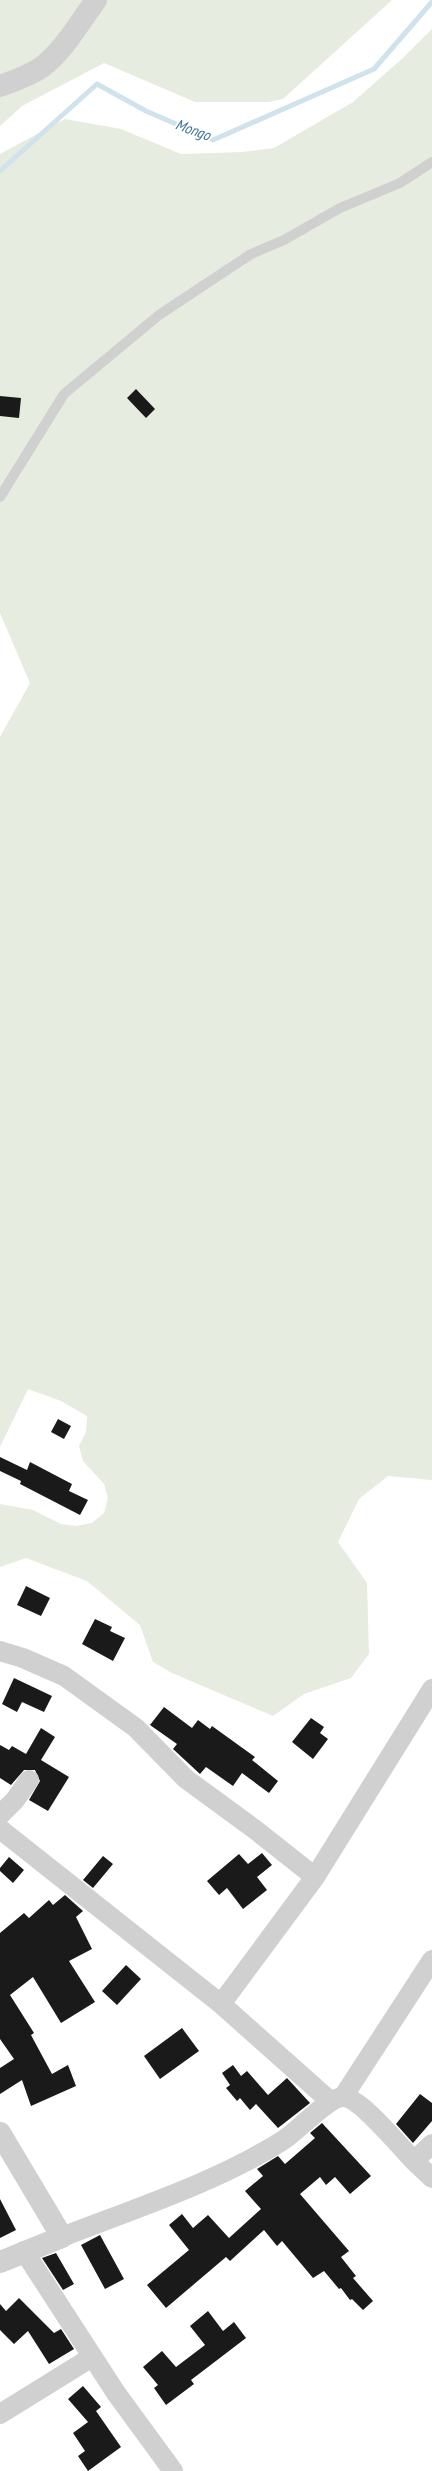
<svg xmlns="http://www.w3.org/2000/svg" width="432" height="2471" viewBox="0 0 432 2471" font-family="'PT Sans Narrow',sans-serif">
	<rect width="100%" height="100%" fill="#fff"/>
	<path fill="#e6ecdf" d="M0 0H392L283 99 269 102H195L104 63 22 106 0 126Z
		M432 29V1480L388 1476 359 1499 338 1542 367 1583 369 1654 351 1678 304 1694 273 1716 172 1673 153 1662 140 1625 87 1581 26 1558 0 1567V1504L33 1510 61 1524 76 1526 92 1523 104 1513 108 1498 104 1484 83 1461 79 1446 86 1432 87 1416 61 1401 28 1389 0 1447V737L30 683 0 613V154L65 119 121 129 181 154 242 152 274 148 353 102 404 57Z"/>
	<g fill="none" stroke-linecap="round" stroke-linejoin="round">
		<path stroke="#cfe2ee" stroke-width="5" d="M0 171 97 84 146 111 213 140 374 69 432 2"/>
	</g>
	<path fill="#1a1a1a" d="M136 389 155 409 146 418 127 398Z
		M0 396 21 398 19 418 0 416Z
		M58 1419 71 1426 64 1439 51 1432Z
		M0 1457 27 1470 30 1462 72 1484 69 1491 88 1500 80 1515 20 1484 21 1481 0 1471Z
		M26 1586 50 1598 41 1616 17 1605Z
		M95 1619 112 1627 110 1631 125 1638 113 1661 82 1644Z
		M14 1678 52 1696 44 1712 22 1702 17 1712 2 1704Z
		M164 1707 192 1728 198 1720 210 1729 212 1726 255 1757 252 1760 278 1781 269 1793 242 1773 233 1786 206 1767 200 1774 173 1749 177 1744 150 1725Z
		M311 1718 324 1727 320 1733 328 1739 313 1759 292 1742Z
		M41 1728 55 1737 41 1760 69 1777 48 1811 29 1800 40 1781 35 1770H24L11 1785 0 1778V1745L9 1750 12 1746 26 1754Z
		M262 1853 272 1865 257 1877 267 1890 243 1909 227 1888 219 1895 207 1881 239 1854 248 1864Z
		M103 1856 113 1864 93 1888 83 1880Z
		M9 1857 24 1870 13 1883 0 1871V1868Z
		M65 1895 83 1911 76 1917 92 1949 69 1961 95 2002 61 2023 33 1977 10 1995 34 2033 31 2035 52 2074 68 2065 76 2086 31 2106 22 2080 0 2094V2068L14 2059 0 2039V1933L24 1913 29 1918 49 1900 53 1905Z
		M126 1965 141 1979 117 2005 102 1991Z
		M182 2028 199 2051 160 2079 144 2056Z
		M233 2065 241 2076 247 2071 268 2095 287 2078 310 2103 278 2128 256 2104 250 2110 240 2098 237 2101 226 2088 230 2085 222 2073Z
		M420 2094 432 2103V2121L413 2143 396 2124Z
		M322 2123 371 2176 350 2194 335 2177 326 2185 320 2177 300 2194 349 2251 341 2257 356 2276 353 2278 373 2301 363 2310 352 2299 350 2300 341 2288 339 2289 324 2271 313 2278 282 2241 277 2246 264 2230 230 2261 226 2257 166 2308 147 2285 189 2250 169 2225 182 2214 193 2228 208 2215 229 2238 261 2209 245 2191 263 2176 257 2169 278 2156 285 2164 315 2138 310 2133Z
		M0 2199 16 2230 0 2238Z
		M100 2235 124 2279 105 2289 81 2245Z
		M56 2253 74 2284 63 2290 42 2258Z
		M19 2298 54 2333 61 2329 74 2349 49 2364 28 2331 14 2344 0 2330V2304L6 2311Z
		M208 2311 223 2331 234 2322 246 2338 191 2380 194 2384 166 2405 154 2388 158 2385 143 2367 162 2351 176 2367 205 2345 190 2326Z
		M83 2386 101 2407 96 2411 121 2447 88 2471 78 2456 85 2451 73 2433 88 2422 68 2399Z"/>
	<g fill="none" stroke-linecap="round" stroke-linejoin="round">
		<path stroke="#d0d0d0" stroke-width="10" d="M0 497 64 394 159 315 251 254 284 240 340 208 400 183 432 162"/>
		<path stroke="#d0d0d0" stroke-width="20" d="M0 1651 23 1658 64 1676 136 1728 186 1779 257 1831 315 1877
			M0 1815 15 1800 29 1780
			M0 1829 221 2004 330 2101
			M221 2004 315 1877 432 1689
			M343 2097 432 1960
			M414 2161 432 2178
			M62 2237C136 2208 215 2183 282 2141 297 2132 328 2097 343 2097 360 2097 401 2148 414 2161L432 2144
			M24 2251 116 2393 173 2471
			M0 2414 92 2357"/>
		<path stroke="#d0d0d0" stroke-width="22" d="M0 86C14 81 29 76 42 67 64 50 80 22 96 0
			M0 2133 62 2237 0 2262"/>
	</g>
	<g text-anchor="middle" stroke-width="4" stroke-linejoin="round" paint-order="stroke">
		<g font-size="15" font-style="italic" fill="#3f7597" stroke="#fff">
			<text transform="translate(193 130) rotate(20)" y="5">Mongo</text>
		</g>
	</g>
</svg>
